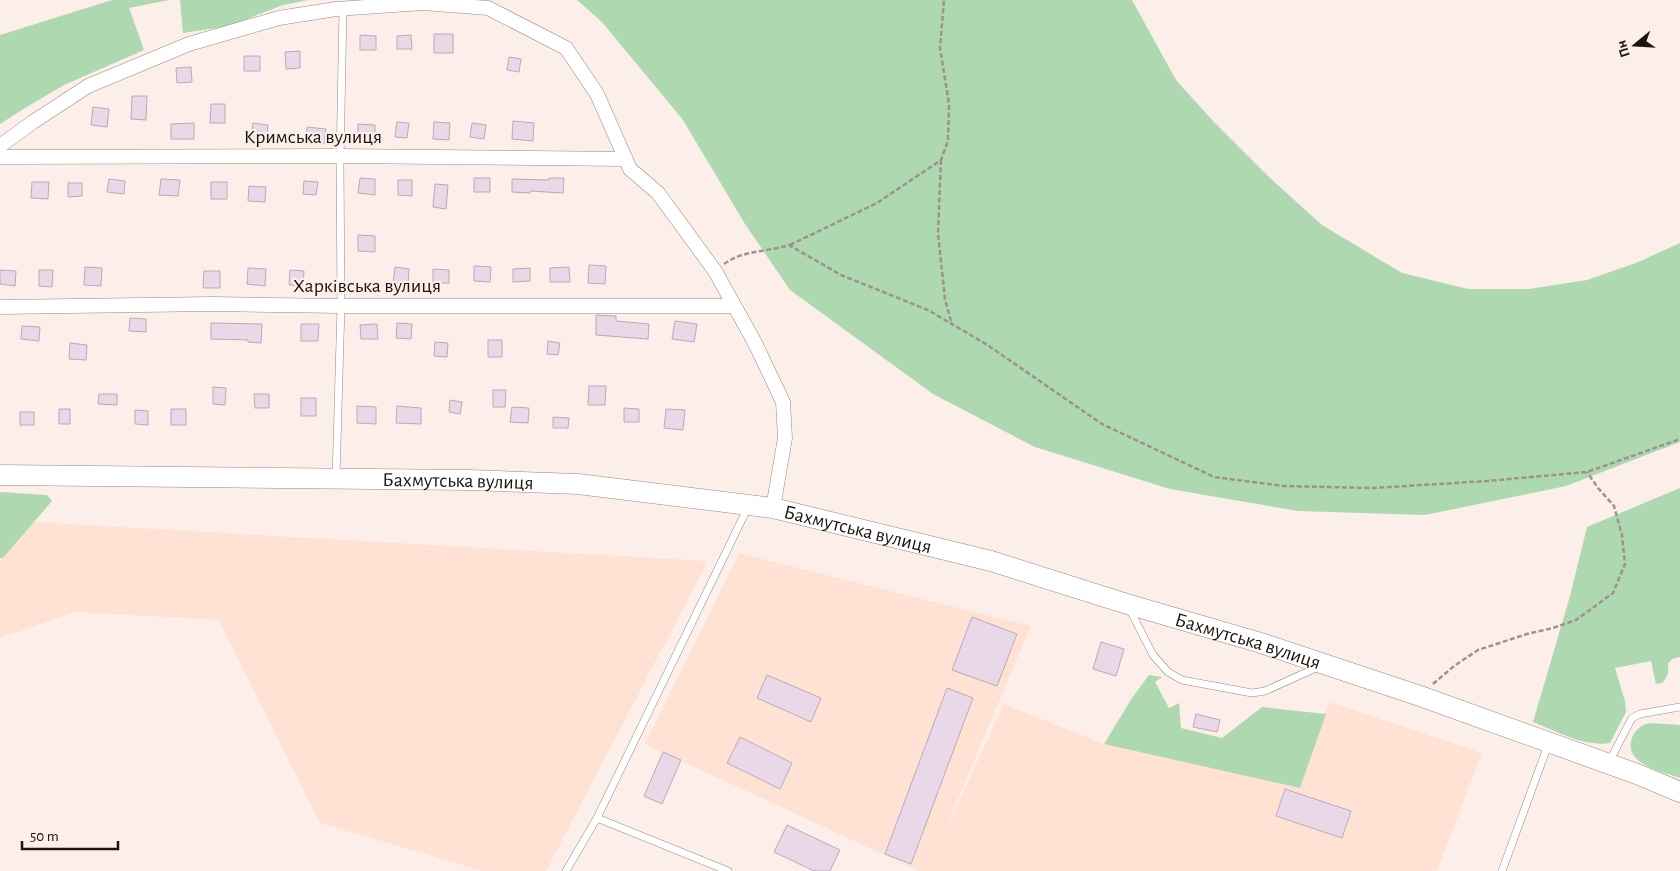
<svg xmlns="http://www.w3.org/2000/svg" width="1680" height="871" font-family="'Alegreya Sans',sans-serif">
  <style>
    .built { fill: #ffe2d4 }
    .green { fill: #aed8af }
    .building { fill: #e9d9e8; stroke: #baaab8 }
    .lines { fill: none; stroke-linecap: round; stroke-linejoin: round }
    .lane-casing { stroke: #9a877e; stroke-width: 8 }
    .street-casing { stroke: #9a877e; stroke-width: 15 }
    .secondary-casing { stroke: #9a877e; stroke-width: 21 }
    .path { stroke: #9d928d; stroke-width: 2.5; stroke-dasharray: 5 2.5; stroke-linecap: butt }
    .lane { stroke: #fff; stroke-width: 7 }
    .street { stroke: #fff; stroke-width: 14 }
    .secondary { stroke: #fff; stroke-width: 20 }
    .labels { text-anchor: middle; stroke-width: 4.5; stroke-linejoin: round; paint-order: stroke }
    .street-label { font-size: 20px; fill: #1b1410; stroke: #fcefe9 }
  </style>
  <rect width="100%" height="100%" fill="#fcefe9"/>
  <path class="built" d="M34 522 708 561 546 871H483L320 823 219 620 76 612 0 638V558H3Z
    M739 553 1031 626 936 851 1004 704 1104 744 1300 788 1329 702 1482 753 1437 871H919L645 744Z"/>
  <path class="green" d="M112 0H169L129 8 144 50 64 85 25 108 0 124V35Z
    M180 0H308L283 5 229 26 183 33Z
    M577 0H1132L1176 80 1213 121 1269 177 1322 225 1402 273 1468 289H1529L1587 280 1636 263 1680 243V442L1566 486 1425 515 1298 511 1170 489 1035 447 933 394 790 290 745 224 683 120 602 22Z
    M1680 488V657L1672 659 1668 664C1669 672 1668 677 1662 683L1656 684 1651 661 1615 668 1625 701 1626 712 1610 743C1584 747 1556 731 1533 722L1570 596 1587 527Z
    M0 492 47 495 52 501 3 558H0Z
    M1149 675 1162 677 1155 682 1169 708 1179 703 1181 728 1222 738 1262 707 1326 714 1300 788 1104 744 1132 698Z
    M1649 723 1680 725V778C1661 771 1623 764 1632 738 1635 730 1641 725 1649 723Z"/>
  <path class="building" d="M434 34H453V53H434Z
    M360 35 376 36V50H360Z
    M411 35 412 49H397V36Z
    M300 51V68L286 69 285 52Z
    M244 56H260V71H244Z
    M509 57 521 59 519 72 507 70Z
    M191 67 192 82 177 83 176 68Z
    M132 96H147L146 120 131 119Z
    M211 104H225V123H210Z
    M93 107 109 109 107 127 91 125Z
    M513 121 534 123 533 141 512 139Z
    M397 122 409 123 407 138 395 137Z
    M434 122 450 123 449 140 433 139Z
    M194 123V139H171V124Z
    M253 123 268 125 267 142 251 140Z
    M472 123 486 125 484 139 470 137Z
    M358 124 375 125V140L358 139Z
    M307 127 326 129 324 144 306 143Z
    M360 178 375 179V195L358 193Z
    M474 178H490V192H474Z
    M549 178H564L563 193 530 191V193L512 192V179L549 180Z
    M109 179 125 181 124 194 107 192Z
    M161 179 180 180 178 196 159 195Z
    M398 180H412V196L398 195Z
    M304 181 318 182 316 195 303 194Z
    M32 182H49L48 199 31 198Z
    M211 182H227V199H211Z
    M68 183H82V196L68 197Z
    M435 184 448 185 446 209 433 207Z
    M249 186 266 187 265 202 248 201Z
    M358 235 375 236V252L358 251Z
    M589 265 606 266 605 284 588 283Z
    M474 266 491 267 490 282 474 281Z
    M85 267 102 268 101 286 84 285Z
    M395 267 409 269 408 284 393 283Z
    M569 267 570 282H550V268Z
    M248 268 266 269 265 286 247 284Z
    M530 268V281L513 282V269Z
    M433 269 449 270V283H433Z
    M0 270 16 271 15 286 0 284Z
    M39 270H53L52 287 39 286Z
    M290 270 304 271 303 286 289 285Z
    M204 271H220V288H203Z
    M596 315 616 316V321L649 324 648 339 596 335Z
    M130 318 146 319V332L129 331Z
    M675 321 697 324 694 342 672 339Z
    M211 323 262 324 261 343 248 342V340L211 339Z
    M397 323 412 324 411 339 396 338Z
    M301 324H319L318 341H301Z
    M377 324 378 339H361L360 325Z
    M22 326 40 327 39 341 21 339Z
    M488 340H502V357H488Z
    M548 341 560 343 558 355 547 354Z
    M435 342 448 343 447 357 434 356Z
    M70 343 87 345 86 360 69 359Z
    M589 386H606L605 405H588Z
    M213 387 226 388 225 405 213 404Z
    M493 390H506L505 407H493Z
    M99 394H117V405L98 404Z
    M254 394H269V408H255Z
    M301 398H316V416H301Z
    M450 400 462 402 460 414 449 412Z
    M357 406 376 407V424L357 423Z
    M397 406 421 408V424L396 423Z
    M512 407 529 408 528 423 510 422Z
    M624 408 639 409V422H624Z
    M59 409H70V424H59Z
    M171 409H186V425H171Z
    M666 409 685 410 683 430 664 428Z
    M135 410 148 411V425L135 424Z
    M20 412H34V425H20Z
    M553 417 569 418 568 428H553Z
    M972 617 1017 634 997 686 952 670Z
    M1101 642 1124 649 1116 676 1093 669Z
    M767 675 821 698 811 722 757 698Z
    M947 688 973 698 911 864 885 854Z
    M1196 714 1220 720 1217 732 1193 727Z
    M740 737 792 763 780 789 727 763Z
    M663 752 681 760 662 804 644 796Z
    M1285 789 1351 811 1342 838 1276 816Z
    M787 825 840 850 830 871H814L774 852Z"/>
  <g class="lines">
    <defs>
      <path id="lane" d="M336 478 341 306 340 163 343 9
        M1129 608 1153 655 1168 672 1182 680 1252 693 1265 691 1318 667
        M1609 762 1632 718 1640 714 1680 707
        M597 818 728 871
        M566 871 597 818 748 507
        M1502 871 1548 745"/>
      <path id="street" d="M0 146 33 122 88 86 189 44 279 18 336 9 423 3 488 8 566 48 597 94 630 169 658 193 715 271 755 343 783 402 785 438 773 508
        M0 157 340 156 626 159
        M0 307 213 304 341 306H734"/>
      <g id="secondary">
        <path id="s1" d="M0 475 470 480 578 484 773 508 991 561 1127 604 1261 643 1420 696 1637 774 1680 792"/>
      </g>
    </defs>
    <use href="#lane" class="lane-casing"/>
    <use href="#street" class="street-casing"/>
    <use href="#secondary" class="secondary-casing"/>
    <path class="path" d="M941 160 938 234 945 299 952 325
      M790 245 877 203 941 160 948 141 949 104 940 48 944 0
      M724 264C743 250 767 252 789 245L841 275 928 310 986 344 1102 424 1214 477 1284 486 1373 488 1487 481 1587 472 1680 439
      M1433 684 1454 666 1478 650 1527 634 1553 628 1576 620 1613 593 1625 564 1622 535 1614 506 1598 488 1587 472"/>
    <use href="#lane" class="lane"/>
    <use href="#street" class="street"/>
    <use href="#secondary" class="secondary"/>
  </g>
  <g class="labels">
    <g class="street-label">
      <text x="313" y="143">Кримська вулиця</text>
      <text x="367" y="292">Харківська вулиця</text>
      <text dy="7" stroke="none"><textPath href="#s1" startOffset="458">Бахмутська вулиця</textPath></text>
      <text dy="7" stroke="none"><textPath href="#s1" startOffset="862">Бахмутська вулиця</textPath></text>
      <text dy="7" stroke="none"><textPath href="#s1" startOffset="1268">Бахмутська вулиця</textPath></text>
    </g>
  </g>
  <g transform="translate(1635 45) rotate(252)" stroke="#fcefe9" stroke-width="4" paint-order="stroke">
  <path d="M0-4L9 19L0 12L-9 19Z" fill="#1b1410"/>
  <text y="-8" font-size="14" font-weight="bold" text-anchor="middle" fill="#1b1410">Пн</text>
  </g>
  <path d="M22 841v8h96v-8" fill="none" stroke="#1b1410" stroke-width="2.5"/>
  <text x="30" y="841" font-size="15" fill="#1b1410" stroke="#fcefe9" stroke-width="4" paint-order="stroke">50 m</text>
</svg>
